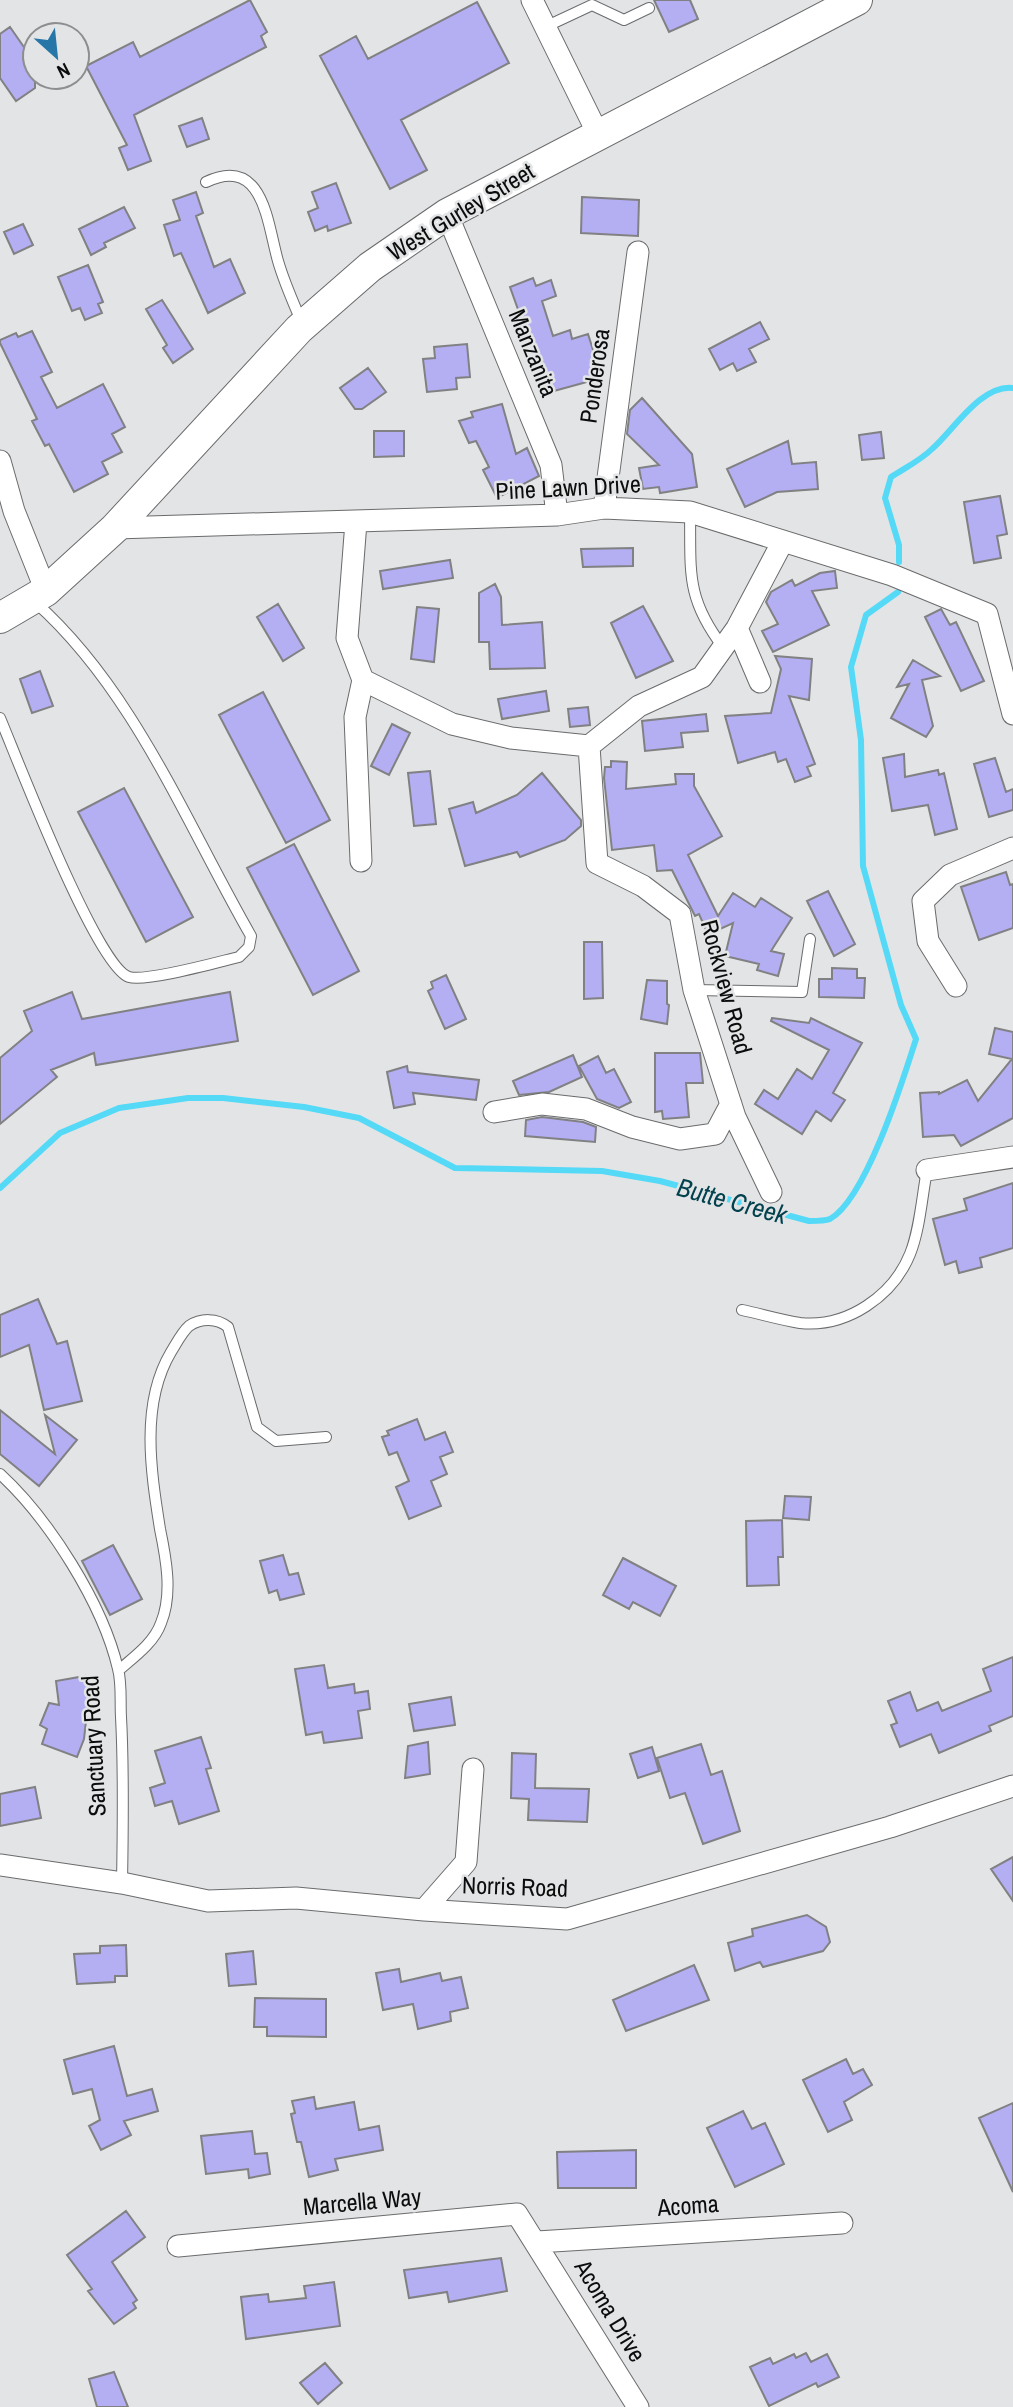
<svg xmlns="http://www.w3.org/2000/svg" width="1013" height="2407" font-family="'Archivo Narrow',sans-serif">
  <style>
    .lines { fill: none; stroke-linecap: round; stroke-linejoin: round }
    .stream { stroke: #54d9f7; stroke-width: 6 }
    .building { fill: #b4aef3; stroke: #818183; stroke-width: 2 }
    .service-casing { stroke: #6a6b6c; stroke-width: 12 }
    .minor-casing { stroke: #6a6b6c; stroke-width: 23 }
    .secondary-casing { stroke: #6a6b6c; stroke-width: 32 }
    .service { stroke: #fff; stroke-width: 10 }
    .minor { stroke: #fff; stroke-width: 21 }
    .secondary { stroke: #fff; stroke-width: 30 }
    .labels { text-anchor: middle; stroke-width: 5; stroke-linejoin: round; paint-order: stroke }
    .street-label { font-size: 24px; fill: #0b0c0c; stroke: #e3e4e6 }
    .water-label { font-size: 26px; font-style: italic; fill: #02414e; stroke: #e3e4e6 }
  </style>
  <rect width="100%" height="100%" fill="#e3e4e6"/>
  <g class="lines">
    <path class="stream" d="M899 562V545L885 498 891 477C905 468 921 460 932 449 953 431 981 384 1013 388
      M0 1188 60 1133 119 1108 188 1098H223L304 1107 359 1118 455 1168 602 1171 660 1181 809 1221C815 1221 825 1221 830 1219 866 1199 903 1080 916 1039L901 1005 863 866 861 740 851 667 866 615 898 592"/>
  </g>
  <path class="building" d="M250 0 267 32 261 36 266 47 134 115 151 161 128 170 119 148 127 145 86 66 133 42 140 57Z
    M654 0H690L698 19 669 32Z
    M477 2 509 63 401 120 427 170 390 189 320 56 356 36 368 59Z
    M10 27 35 63V88L16 101 0 78V34Z
    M202 118 209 139 187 147 179 126Z
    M336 183 351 223 328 231 327 226 315 231 308 212 318 208 312 192Z
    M196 192 203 213 196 216 214 267 230 259 245 293 208 313 181 253 174 256 164 225 180 220 173 200Z
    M582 197 639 200 638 236 581 233Z
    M124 207 135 228 104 243 106 247 91 255 79 229Z
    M23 224 33 245 14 254 4 232Z
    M88 265 103 302 98 304 102 313 85 320 80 308 72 311 58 277Z
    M533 278 536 286 551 280 556 296 542 301 553 336 570 330 572 339 588 334 600 372 593 374 594 380 543 394 536 371 540 370 523 314 520 315 510 287Z
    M162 300 193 349 173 363 163 348 167 345 146 309Z
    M760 322 769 339 749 349 756 362 737 371 733 363 720 370 709 349Z
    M32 331 52 372 41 377 57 408 103 384 125 427 112 434 122 452 102 462 108 474 74 492 49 444 45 446 32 421 37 419 0 343V340L16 333 18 337Z
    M467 344 470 377 456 378 457 389 427 392 423 359 435 358 434 347Z
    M368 368 386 392 362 409H355L340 388Z
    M642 398 692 454 697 487 660 493 659 487 643 489 639 468 659 465 627 434 630 410Z
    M502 404 516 454 527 448 539 476 497 498 483 470 489 467 476 441 469 443 459 421 473 417 471 412Z
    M374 431H404V456L374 457Z
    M881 432 884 458 862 460 859 435Z
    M788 441 792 464 816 462 818 489 777 492 745 507 727 469Z
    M1000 496 1007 534 997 536 1001 558 974 563 964 502Z
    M633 548V566L583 567 581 549Z
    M450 560 453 578 383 589 380 571Z
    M835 571 837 588 812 591 829 625 773 652 762 631 778 624 766 602 771 592 792 580 795 586 820 573Z
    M495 584 501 597 502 625 542 622 545 668 490 669 489 642H479V593Z
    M278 604 304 648 283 661 257 617Z
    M643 606 673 661 636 678 611 623Z
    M417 607 439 609 434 662 411 659Z
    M941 609 950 625 956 622 984 681 961 691 925 617Z
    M775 656 812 659 809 700 789 696 815 764 807 767 811 776 795 782 786 759 778 762 775 752 738 763 725 716 771 713 781 669Z
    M913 660 940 676 922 680 933 726 926 737 891 718 909 684 897 687Z
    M40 671 53 706 32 713 20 679Z
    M546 691 549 711 502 719 498 699Z
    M263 692 330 820 286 843 219 715Z
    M588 707 590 725 570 727 568 709Z
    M706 714 708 731 681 733 683 747 645 751 642 721Z
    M392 724 410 733 389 775 371 766Z
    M904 754 905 777 938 770 939 775 944 773 957 829 935 835 928 805 892 811 883 758Z
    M995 758 1006 792 1013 789V810L989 817 974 764Z
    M611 761 627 762 626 789 676 784 675 774H694V786L722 836 688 855 718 916 733 893 755 907 761 898 792 918 771 951 784 954 778 976 757 970 759 964 725 956 733 923 705 936 707 932 699 914 695 916 672 870 657 871 654 845 612 850 604 778 605 767H611Z
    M430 771 436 824 414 826 408 773Z
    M542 773 581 820V826L565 840 520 857 517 852 465 866 449 809 473 802 476 813 517 795Z
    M124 788 193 917 146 942 78 812Z
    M294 844 359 971 313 995 247 868Z
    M1006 872 1010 885 1013 884V928L979 940 961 887Z
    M828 891 855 944 834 956 807 901Z
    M584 942H602L603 998 584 999Z
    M832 968 857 969V978H865L864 998 819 997V979H832Z
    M446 975 466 1019 445 1029 428 991 433 988 431 982Z
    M647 980 667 981V1004L669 1005 667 1024 641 1019Z
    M72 992 82 1019 230 992 238 1041 96 1065 94 1053 51 1070 57 1077 0 1124V1058L32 1031 24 1011Z
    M772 1018 809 1023 811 1018 862 1043 833 1093 845 1100 831 1121 816 1111 802 1134 755 1104 764 1090 778 1099 797 1069 812 1079 829 1050 771 1021Z
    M995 1028 1013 1032V1118L961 1146 954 1135 923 1137 920 1093 939 1092V1094L967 1080 978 1101 1012 1059 989 1054Z
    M655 1053H700L703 1083H686L689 1117 663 1119 662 1111 655 1112Z
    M573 1055 582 1077 549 1092 519 1095 513 1081Z
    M598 1056 606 1073 614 1069 631 1102 619 1108 597 1099 579 1066Z
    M407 1066 408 1072 479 1080 476 1100 413 1093 415 1104 394 1108 387 1072Z
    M542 1117 583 1122 596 1127 595 1142 525 1136 526 1120Z
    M1013 1183V1248L980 1258 982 1267 959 1273 956 1261 945 1265 933 1219 967 1210 964 1199Z
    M38 1299 57 1344 67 1341 82 1401 44 1410 29 1345 0 1357V1315Z
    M0 1410 55 1454 45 1415 77 1440 39 1486 0 1454Z
    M417 1419 425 1440 445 1432 453 1452 440 1457 447 1474 431 1481 441 1506 409 1519 396 1487 409 1481 397 1452 389 1455 382 1437 389 1435 387 1431Z
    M785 1496 811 1497 809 1520 783 1518Z
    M782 1520 783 1557H778L779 1585 747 1586 746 1521Z
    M113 1545 142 1599 110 1615 82 1561Z
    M283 1555 289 1575 298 1573 304 1594 280 1600 277 1590 269 1593 260 1561Z
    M623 1558 676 1586 660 1616 633 1602 629 1609 603 1595Z
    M1013 1657V1716L989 1726 991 1731 939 1753 931 1734 900 1747 891 1725 897 1723 888 1701 910 1692 917 1711 938 1702 942 1711 991 1691 983 1669Z
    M324 1665 328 1688 354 1684 355 1693 368 1691 370 1709 358 1711 362 1738 324 1743 322 1732 306 1735 295 1669Z
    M85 1676 89 1694 84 1739 77 1757 42 1744 47 1729 40 1725 49 1703 59 1705 56 1681Z
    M451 1697 455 1725 414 1731 409 1704Z
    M201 1737 211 1768 206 1769 219 1811 179 1824 172 1801 155 1806 150 1788 165 1783 155 1751Z
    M428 1742 430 1774 405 1778 408 1746Z
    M701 1744 711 1775 722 1771 740 1831 703 1844 685 1793 670 1798 657 1758Z
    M652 1747 659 1771 638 1778 630 1754Z
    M512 1753 536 1754 535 1788 589 1789 587 1822 528 1820 529 1799 511 1798Z
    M35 1787 41 1818 0 1826V1794Z
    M1013 1857V1901L991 1869Z
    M807 1915 826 1927 830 1942 823 1951 763 1967 760 1962 735 1971 728 1943 753 1936 752 1929Z
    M126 1945 127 1976H115V1982L77 1984 74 1954 100 1953V1946Z
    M253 1951 256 1984 229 1986 226 1954Z
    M694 1965 709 2000 626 2031 613 2000Z
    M399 1969 401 1982 440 1973 442 1981 461 1977 468 2008 450 2012 451 2021 418 2029 413 2004 383 2010 376 1973Z
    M255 1998 326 1999V2037L267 2036V2027H254Z
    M114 2046 127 2096 152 2089 158 2111 124 2121 131 2135 101 2150 89 2126 100 2120 92 2089 73 2094 64 2060Z
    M846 2059 853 2074 863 2069 872 2085 844 2102 852 2120 828 2132 803 2080Z
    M314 2097 316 2109 354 2102 359 2130 379 2126 383 2150 335 2159 338 2170 309 2177 301 2142H297L291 2114 295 2113 292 2101Z
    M1013 2103V2192L979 2118Z
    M743 2111 752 2129 765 2123 784 2164 735 2187 707 2128Z
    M252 2131 255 2154 267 2153 270 2174 249 2178 248 2169 206 2174 201 2136Z
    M636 2150V2188H558L557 2152Z
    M126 2211 145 2237 112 2262 137 2300 133 2303 136 2308 114 2324 88 2291 92 2289 67 2255Z
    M501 2258 507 2291 449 2302 447 2292 409 2298 404 2270Z
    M334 2282 340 2326 246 2339 241 2297 268 2294 269 2302 306 2298 304 2286Z
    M806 2353 811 2362 827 2354 839 2377 818 2387 816 2383 769 2406 750 2367 770 2358 773 2364 794 2354 796 2358Z
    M325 2363 342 2383 318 2404 300 2383Z
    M114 2372 128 2407H97L89 2379Z"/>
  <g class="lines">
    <defs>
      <path id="service" d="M545 27 592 5 624 20 649 8
        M206 182C264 155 267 223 278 261 284 282 293 302 302 323
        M690 512C691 571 685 597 723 647
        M0 718C17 758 97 968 129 977 147 982 218 962 239 957L249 947 251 936C186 823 134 690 35 602
        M694 990 802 992 810 939
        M742 1310C761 1314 781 1320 800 1323 847 1328 893 1296 910 1254 920 1229 922 1196 927 1170
        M0 1474C49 1519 103 1604 118 1669 122 1684 120 1702 121 1717 124 1772 123 1827 122 1883
        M119 1670C134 1657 154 1643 161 1623 173 1594 166 1558 160 1529 151 1472 140 1404 171 1352 176 1344 182 1332 189 1326 201 1318 217 1318 228 1327L257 1427 276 1441 326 1437"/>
      <path id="minor" d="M532 0 598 134
        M447 214 551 465 557 515
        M0 461 14 511 46 591
        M604 508 638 252
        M356 522 347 638 363 680 452 724 511 738 589 746 639 706 702 677 737 628 783 541
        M115 528 557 515 604 508 690 512 892 575 987 614 1013 714
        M737 628 760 682
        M589 746 597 863 643 886 680 914 694 990 735 1117 771 1192
        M361 861 355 717 363 680
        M956 986 928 941 923 901 950 875 1013 848
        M494 1112 542 1104 586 1109 632 1127 680 1139 715 1134 731 1104
        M927 1170 1013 1157
        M0 1865 122 1883 208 1901 296 1898 424 1910 567 1919 890 1827 1013 1786
        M424 1910 466 1862 473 1769
        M537 2242 842 2223
        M178 2246 517 2214 638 2407"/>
      <path id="secondary" d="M0 618 46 591 115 528 299 329 370 267 447 214 857 0"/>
    </defs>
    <use href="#service" class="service-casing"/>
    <use href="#minor" class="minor-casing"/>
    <use href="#secondary" class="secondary-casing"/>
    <use href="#service" class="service"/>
    <use href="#minor" class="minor"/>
    <use href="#secondary" class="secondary"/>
  </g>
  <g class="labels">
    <g class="street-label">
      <text transform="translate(461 212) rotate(-31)" y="8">West Gurley Street</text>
      <text transform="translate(533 353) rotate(68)" y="8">Manzanita</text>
      <text transform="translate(595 376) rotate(-82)" y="8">Ponderosa</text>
      <text transform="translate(568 488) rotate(-3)" y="8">Pine Lawn Drive</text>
      <text transform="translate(726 987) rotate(75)" y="8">Rockview Road</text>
      <text transform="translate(94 1746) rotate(-93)" y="8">Sanctuary Road</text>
      <text transform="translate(515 1887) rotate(2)" y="8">Norris Road</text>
      <text transform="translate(362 2202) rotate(-5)" y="8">Marcella Way</text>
      <text transform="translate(688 2206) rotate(-4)" y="8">Acoma</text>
      <text transform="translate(610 2311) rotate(59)" y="8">Acoma Drive</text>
    </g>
    <g class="water-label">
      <text transform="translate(732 1201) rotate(15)" y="9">Butte Creek</text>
    </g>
  </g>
  <g transform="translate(56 56) rotate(153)"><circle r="33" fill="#e3e4e6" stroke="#8d8e8f" stroke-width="2"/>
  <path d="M0-5L12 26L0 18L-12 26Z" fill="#2677a8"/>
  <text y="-10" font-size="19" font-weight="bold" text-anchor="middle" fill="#0b0c0c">N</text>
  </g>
</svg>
